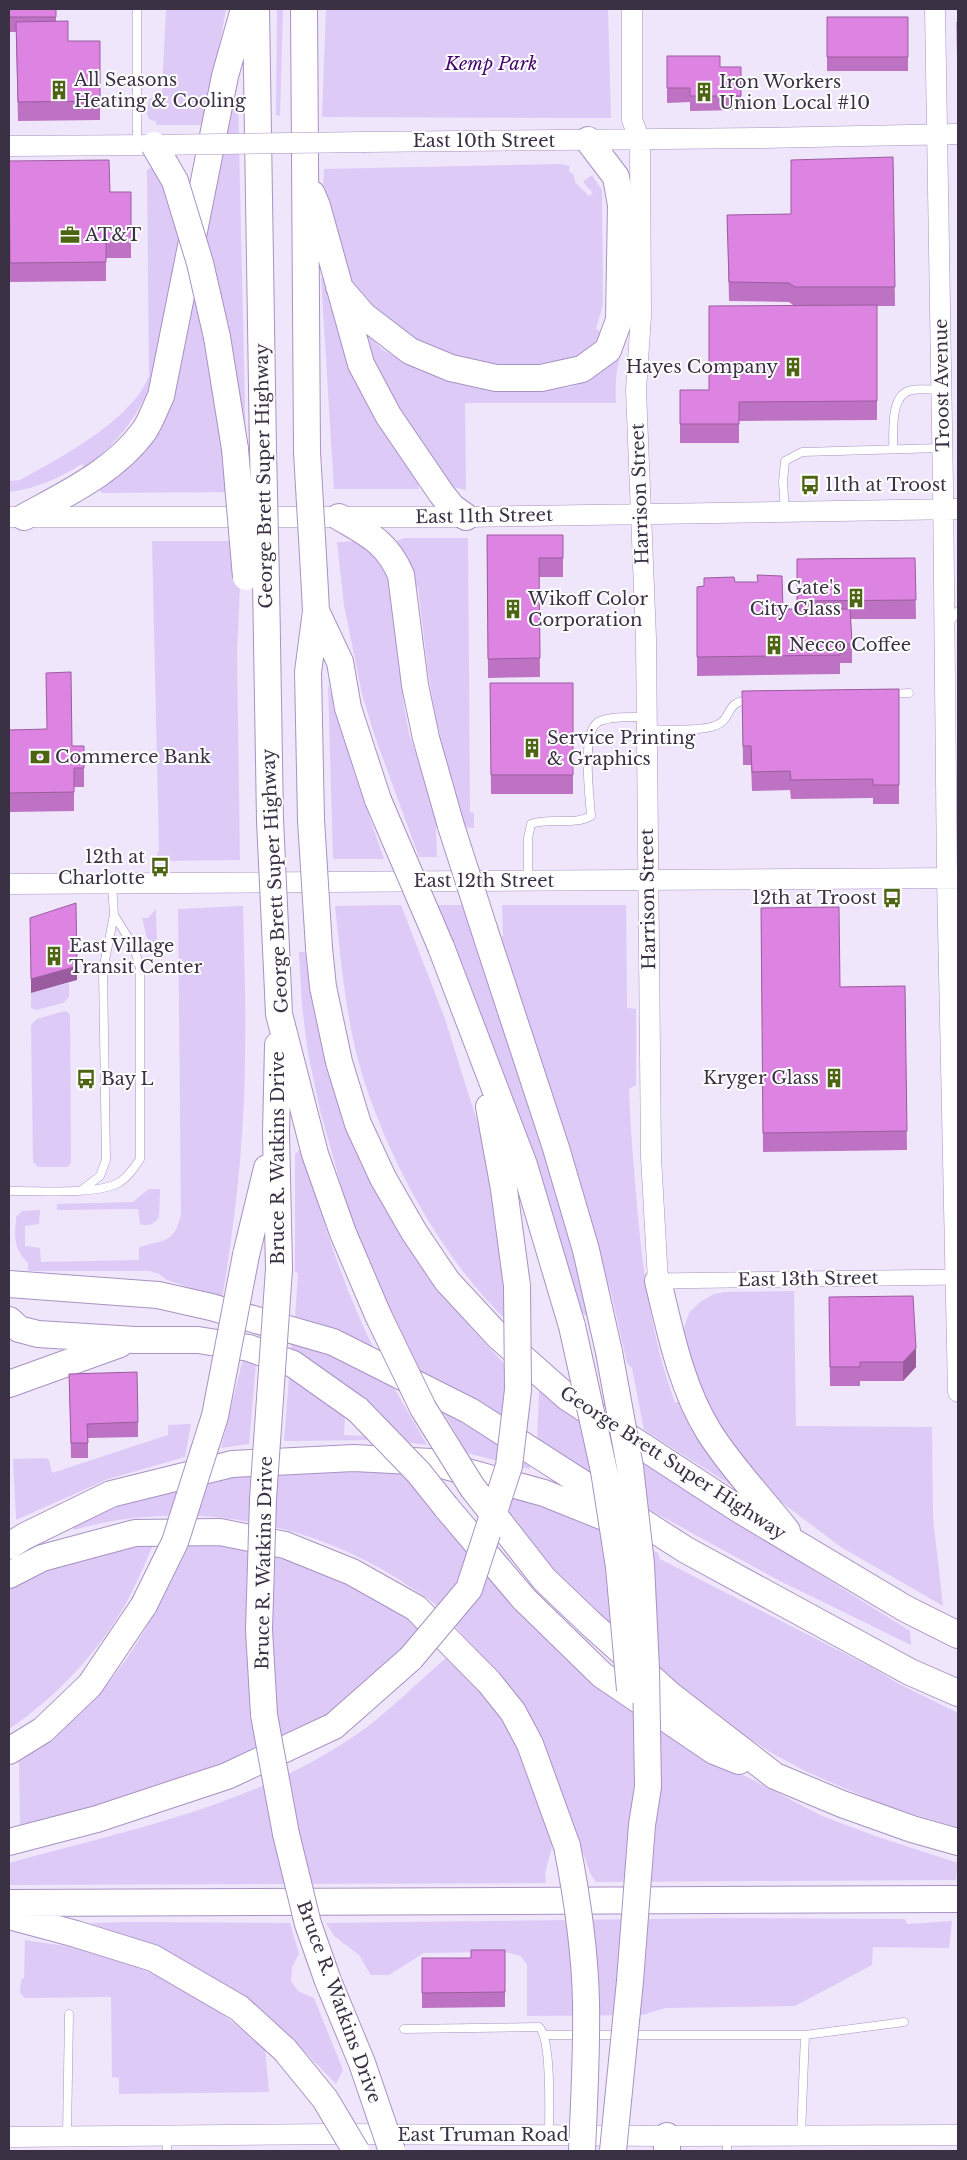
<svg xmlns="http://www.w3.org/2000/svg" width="967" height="2160" font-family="'Libre Baskerville',serif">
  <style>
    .green { fill: #ddcaf6 }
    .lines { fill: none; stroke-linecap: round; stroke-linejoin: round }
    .lane-casing { stroke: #a892c3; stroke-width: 9 }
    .street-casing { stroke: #a892c3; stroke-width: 16 }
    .secondary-casing { stroke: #a892c3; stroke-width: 21 }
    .highway-casing { stroke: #a892c3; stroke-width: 28 }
    .lane { stroke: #fff; stroke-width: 8 }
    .street { stroke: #fff; stroke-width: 15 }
    .secondary { stroke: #fff; stroke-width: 20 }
    .highway { stroke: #fff; stroke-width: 26 }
    .secondary-bridge-casing { stroke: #a892c3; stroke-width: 21; stroke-linecap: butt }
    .highway-bridge-casing { stroke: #a892c3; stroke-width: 28; stroke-linecap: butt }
    .secondary-bridge { stroke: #fff; stroke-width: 20 }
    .highway-bridge { stroke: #fff; stroke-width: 26 }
    .wall { fill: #be72c3 }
    .shaded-wall { fill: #9b5c9f }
    .building { fill: #dd84e3; stroke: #9b5c9f }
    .labels { text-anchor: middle; stroke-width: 4; stroke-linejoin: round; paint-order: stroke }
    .park-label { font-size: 18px; font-style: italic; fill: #43046c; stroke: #fff }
    .poi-label { font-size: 18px; fill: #3a3145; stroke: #fff; text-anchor: start }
    .street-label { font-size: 18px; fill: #3a3145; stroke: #fff }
  </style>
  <rect width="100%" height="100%" fill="#efe6fc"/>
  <path class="green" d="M166 9H226L205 125H156V121L150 120 147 115 149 99 162 94Z
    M277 9H283L280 116 276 115Z
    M326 9H608L611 118 322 117Z
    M238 98 246 452 225 326 231 324 226 322 203 325 202 332 206 331 231 492 102 493 98 488 142 447 229 99Z
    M560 164 570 166 569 171 574 175 575 182 589 196 593 193 583 182 592 175 602 190 603 304 596 329 604 334 576 361 515 369 433 352 383 318 356 287 345 269 323 190 324 169Z
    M152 167 160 172 182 239 154 377C139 415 118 443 85 468L82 464C60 478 35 489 9 492V481L20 480C60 458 132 420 149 376L147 170Z
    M321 278H327L417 477 419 489H334Z
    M364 332 383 350 416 368 433 375 535 390 571 387 584 382 623 342 626 343C616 361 615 382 616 403H465L466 490 449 486 379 382Z
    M404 538H468L470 812 474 813V828L462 827 435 714 428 672 418 587H415L411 567 397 541Z
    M152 541H235L240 588 237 651 240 860 156 861 157 854 159 850Z
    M337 542C343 542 351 541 357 542 378 548 386 571 391 590L404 706 409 733 439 826 436 827 437 857H419L374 734 362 694 344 605Z
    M328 683 355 775 384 859H333Z
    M401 905 445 1019 485 1147 495 1187 509 1323C443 1260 389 1162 362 1074 346 1020 341 962 335 906Z
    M437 905H465L535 1114 593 1321 580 1311Z
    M502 905H626L627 1008 636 1009V1085L629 1089C630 1128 634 1167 637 1206 643 1274 652 1339 675 1403L685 1399 737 1489 644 1430 632 1368 627 1363 611 1293 498 938 503 936Z
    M243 906C244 954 246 1002 245 1050 245 1133 236 1217 222 1299L167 1280 159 1274 150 1271H28V1263C12 1247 15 1237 16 1217L22 1211 40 1210 39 1224 25 1226V1246L40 1248 41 1262 139 1260V1248L140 1247C165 1239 174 1244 181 1214L178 909Z
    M156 909 157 947H152V943L147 938 142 918H148Z
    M299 952H305C311 991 320 1028 329 1066 333 1082 336 1099 342 1114 376 1211 436 1296 509 1368L506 1426 425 1380 399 1328 369 1262 346 1203 320 1110 308 1053 302 1006Z
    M69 983V997L63 1003 36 1010 31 1008V993Z
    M65 1011 70 1014 71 1163 67 1167H38L33 1162 31 1025 37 1019Z
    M302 1148C322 1218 343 1288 376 1353L295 1318 298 1273 295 1272V1154Z
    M149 1189H160L159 1217C155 1224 147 1227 140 1224L138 1209 57 1210V1204L133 1202Z
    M794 1291 796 1426 932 1427 933 1518 943 1606 841 1547 773 1496 754 1477 708 1409 683 1341 684 1328 689 1313 700 1302 714 1294 725 1292Z
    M292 1337 389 1379 427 1445 405 1442 291 1356Z
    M243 1359 256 1364 249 1444 221 1448Z
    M289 1377 345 1415 344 1435 367 1436 372 1440 284 1441Z
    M539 1391 581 1423 592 1477 537 1443Z
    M440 1406 532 1463 529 1469 467 1453Z
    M191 1424 185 1457 108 1479 16 1520 13 1459 46 1458 49 1460 52 1473 168 1435V1425Z
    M641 1462 910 1631 911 1645 778 1580 648 1509Z
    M289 1469 403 1472 699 1752 822 1816 875 1836 958 1863 956 1880 596 1882 591 1875 580 1845H576C567 1807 556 1769 538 1735 519 1698 492 1665 463 1635 455 1626 447 1615 438 1607 426 1596 411 1588 398 1579 304 1519 182 1499 74 1530L72 1524 117 1505 217 1479Z
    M492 1488 563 1511 658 1553 660 1559 871 1667 901 1685 958 1713V1827L888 1807 807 1772 770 1752 701 1707 569 1589 546 1561Z
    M155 1540C146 1561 137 1583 126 1603 99 1652 55 1698 9 1729V1583L25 1574Z
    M191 1541 276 1552 366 1589 425 1629 338 1712 225 1768 20 1828 19 1762C46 1742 74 1722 97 1696 138 1651 165 1595 191 1541Z
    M452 1653 496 1707 516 1740 553 1843 545 1873 546 1883 9 1885V1863C125 1831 244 1808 347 1741 386 1716 417 1682 452 1653Z
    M736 1918 905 1919 907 1924 952 1921 949 1948 873 1947 872 1965 795 2006 665 2008 643 2015 527 2016V1965L521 1956 505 1952 424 1953 389 1975H371L359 1955 334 1936 326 1923Z
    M132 1922 290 1923 299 1954 292 1967 291 1981 298 1991 314 1998 343 2070 336 2084 307 2054 225 1986 194 1967 159 1950 90 1923Z
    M25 1940C41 1943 58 1944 74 1948 139 1962 207 1995 255 2042L258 2040 265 2047 269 2092 119 2094V2078L112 2077 111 1997 25 1998 20 1993 21 1979 24 1978Z"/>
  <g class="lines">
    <defs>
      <path id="lane" d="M137 145V9
        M893 449C894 432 889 394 912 390 921 388 931 390 940 390
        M785 511 783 482 785 461 802 452 941 448
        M949 623 958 611
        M889 694 909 693
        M646 729C661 730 702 731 714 726 734 720 723 701 750 700
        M528 880V838L531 824C550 817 573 826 591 816 590 798 580 728 600 721 613 716 632 717 646 717
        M83 1189 100 1176 106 1160 103 970 114 915 112 884
        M9 1191C36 1190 97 1196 120 1182 129 1176 134 1168 140 1159V968L134 947 114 915
        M404 2029 539 2027C552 2038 549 2115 549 2135
        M545 2035H805L801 2135
        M805 2035 904 2022
        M67 2135 69 2014
        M167 2136V2151
        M727 2151V2138"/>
      <path id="street" d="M658 1281 958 1277"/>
      <path id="secondary" d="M632 9V120L640 140 641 316 636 390 646 638 651 1157 658 1281
        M935 9 943 487 947 878 958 1392
        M365 142 760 138 958 134
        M9 146 154 145
        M9 517H466L958 509
        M9 884 958 878
        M9 2137 334 2134 667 2136 958 2135"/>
      <path id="highway" d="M256 9 263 450
        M304 9 307 452
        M312 194 317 206 361 364 388 415 441 493 452 507 466 517
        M339 287 363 315 410 351 451 368 496 378H541L582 369 608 350 619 320 621 205 616 177 588 140
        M217 337 235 449
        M24 517C66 494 115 471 144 431 151 421 155 408 161 396L225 76 244 9
        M339 517C368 534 387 542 401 575L415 685 426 738 451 826
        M266 582 270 820
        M316 611 340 662 348 708 378 800
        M311 820 308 672 316 611 314 573
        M488 941 556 1148 586 1250 609 1352
        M441 947 524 1165 572 1326
        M276 948 279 1014 315 1154 343 1233 378 1315
        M319 948 323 987 339 1062 358 1124 383 1178 414 1232 447 1281 498 1336 567 1397 740 1510 906 1609 958 1635
        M278 1045 276 1133 279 1269
        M489 1107 504 1189 517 1286
        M246 1255 267 1168
        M658 1281C670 1331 681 1387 709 1432 731 1467 761 1498 787 1531
        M9 1284 158 1295 211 1307 333 1342 470 1411 686 1550 910 1672 958 1693
        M9 1320 19 1329 38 1334 135 1340H198L249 1348 293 1364 358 1410
        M9 1384 120 1344
        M446 1507 524 1599 602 1675 714 1751 739 1761
        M501 1524 544 1579 590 1623 669 1694 775 1776 842 1804 912 1829 958 1842
        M9 1546 25 1536 111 1494 232 1464 354 1458 431 1462 544 1493 629 1527
        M9 1575 42 1558 135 1533 220 1532 285 1545 352 1572 416 1608 489 1682 513 1712 530 1744 567 1846
        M9 1751 43 1730 90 1685 144 1605
        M9 1842 97 1819 227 1776 334 1726 411 1658
        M9 1903 958 1899
        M9 1916 76 1934 153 1958 239 2008 285 2050
        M667 2151V2136"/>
    </defs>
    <use href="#lane" class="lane-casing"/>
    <use href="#street" class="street-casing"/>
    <use href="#secondary" class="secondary-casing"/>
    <use href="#highway" class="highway-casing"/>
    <use href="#lane" class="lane"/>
    <use href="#street" class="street"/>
    <use href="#secondary" class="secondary"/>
    <use href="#highway" class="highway"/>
    <defs>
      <path id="secondary-bridge" d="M154 145 365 142"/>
      <path id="highway-bridge" d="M154 145 175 181 200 263 217 337
        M235 449 246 577
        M263 450 266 582
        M307 452 314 573
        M378 800 441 947
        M270 820 276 948
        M311 820 319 948
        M451 826 488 941
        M279 1269 263 1499 259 1630 264 1715 286 1834 308 1924 328 1981 362 2063 392 2151
        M378 1315 423 1408 472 1487 501 1524
        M572 1326 604 1471 619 1567 630 1690
        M609 1352 630 1467 641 1564 646 1669 648 1787 642 1825 630 1981 613 2151
        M358 1410 419 1473 446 1507
        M144 1605 175 1542 215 1416 246 1255
        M411 1658 469 1589 509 1466 518 1390 517 1286
        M567 1846C577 1897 585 1949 586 2002 587 2052 584 2101 582 2151
        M285 2050 325 2099 356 2151"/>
    </defs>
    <use href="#secondary-bridge" class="secondary-bridge-casing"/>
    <use href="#highway-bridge" class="highway-bridge-casing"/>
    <use href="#secondary-bridge" class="secondary-bridge"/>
    <use href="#highway-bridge" class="highway-bridge"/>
  </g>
  <path class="wall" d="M9 9H56V22L68 41H100V120L18 121 16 32H9Z
    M827 17H908V71H827Z
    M958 22V112L957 41Z
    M667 56 720 67H741V110L690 111V102L667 103Z
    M893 157 895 306H877V420L739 421V443H680V390H709L793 305 789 302 729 301 727 215 791 214Z
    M9 161 110 192H131V258H106V281L10 282Z
    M487 535H563V577H539L540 677 488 678Z
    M915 558 916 619H851L852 644V663H840V674L697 676V587L735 582 783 609H797V559Z
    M490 683H573V794H491Z
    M899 689V804H873V798L791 799 790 790 752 791 751 765H743L742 691Z
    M9 730 72 746H84V787H74V811L9 812Z
    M761 908 840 987 905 986 907 1150 763 1152Z
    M829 1297 916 1367 903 1381H860V1386H830Z
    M69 1374 138 1422V1437L88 1438V1458H71Z
    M505 1950V2007L422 2008V1958H471Z"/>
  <path class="shaded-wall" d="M77 966V980L31 993V979Z
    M916 1348V1367L903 1381V1362Z"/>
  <path class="building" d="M9 9H56V17H9Z
    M827 17H908V57H827Z
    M68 21V41H100V101L18 102 16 22Z
    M957 22H958V94Z
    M667 56H720V67H741V96H690V88H667Z
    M893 157 895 287H795L789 283 729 282 727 215 791 214V160Z
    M109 160 110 192H131V239H106V262L10 263 9 161Z
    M877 305V401L739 402V424H680V390H709V306Z
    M487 535H563V558H539L540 658 488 659Z
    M915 558 916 600 797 601V559Z
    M757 575 782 576 783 609H850L852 644H840V655L697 657V587L704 586V578L734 577 735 582H758Z
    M71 672 72 746H84V768H74V792L9 793V730L47 729 46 673Z
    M490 683H573V775H491Z
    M899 689V785H873V779L791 780 790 771 752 772 751 746H743L742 691Z
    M76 903 77 966 31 979 30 918Z
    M839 907 840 987 905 986 907 1131 763 1133 761 908Z
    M913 1296 916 1348 903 1362H860V1367H830L829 1297Z
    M137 1372 138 1422 87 1424 88 1443H71L69 1374Z
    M471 1950H505V1992L422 1993V1958H471Z"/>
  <defs>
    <symbol id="building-bare" viewBox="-9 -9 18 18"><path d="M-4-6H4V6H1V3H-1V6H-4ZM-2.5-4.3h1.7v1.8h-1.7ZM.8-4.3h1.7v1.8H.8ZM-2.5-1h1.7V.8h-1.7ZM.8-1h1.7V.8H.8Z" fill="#4d6412" stroke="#fff" stroke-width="2.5" paint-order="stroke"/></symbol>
    <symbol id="office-bare" viewBox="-9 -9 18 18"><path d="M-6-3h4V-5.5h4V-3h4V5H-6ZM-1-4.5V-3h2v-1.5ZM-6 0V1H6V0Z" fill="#4d6412" stroke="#fff" stroke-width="2.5" paint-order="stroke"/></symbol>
    <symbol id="bus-bare" viewBox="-9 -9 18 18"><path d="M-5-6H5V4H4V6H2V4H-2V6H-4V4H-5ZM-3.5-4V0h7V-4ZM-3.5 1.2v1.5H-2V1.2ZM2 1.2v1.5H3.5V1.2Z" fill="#4d6412" stroke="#fff" stroke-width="2.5" paint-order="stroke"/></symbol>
    <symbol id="bank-bare" viewBox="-9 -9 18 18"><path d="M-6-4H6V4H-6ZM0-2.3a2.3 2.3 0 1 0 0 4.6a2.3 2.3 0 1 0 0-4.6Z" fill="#4d6412" stroke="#fff" stroke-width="2.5" paint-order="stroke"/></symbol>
  </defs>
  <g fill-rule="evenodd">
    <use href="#building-bare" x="45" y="76" width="28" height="28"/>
    <use href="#building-bare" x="690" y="78" width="28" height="28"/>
    <use href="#office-bare" x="56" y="221" width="28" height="28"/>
    <use href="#building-bare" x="779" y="353" width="28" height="28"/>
    <use href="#bus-bare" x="796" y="471" width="28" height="28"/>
    <use href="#building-bare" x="842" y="584" width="28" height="28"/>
    <use href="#building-bare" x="499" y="595" width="28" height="28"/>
    <use href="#building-bare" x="760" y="631" width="28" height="28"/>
    <use href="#building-bare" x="518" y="734" width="28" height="28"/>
    <use href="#bank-bare" x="26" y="743" width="28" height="28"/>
    <use href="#bus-bare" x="146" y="853" width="28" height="28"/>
    <use href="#bus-bare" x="878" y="884" width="28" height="28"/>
    <use href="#building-bare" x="40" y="942" width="28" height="28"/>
    <use href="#building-bare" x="820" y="1064" width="28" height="28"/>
    <use href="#bus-bare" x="72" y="1065" width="28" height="28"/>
  </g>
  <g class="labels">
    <g class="park-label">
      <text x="491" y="70">Kemp Park</text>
    </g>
    <g class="poi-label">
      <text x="74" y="86">All Seasons<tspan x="74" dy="21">Heating &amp; Cooling</tspan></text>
      <text x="719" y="88">Iron Workers<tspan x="719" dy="21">Union Local #10</tspan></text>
      <text x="85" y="241">AT&amp;T</text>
      <text x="778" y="373" text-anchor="end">Hayes Company</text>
      <text x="825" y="491">11th at Troost</text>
      <text x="841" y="594" text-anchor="end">Gate's<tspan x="841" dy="21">City Glass</tspan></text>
      <text x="528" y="605">Wikoff Color<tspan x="528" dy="21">Corporation</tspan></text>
      <text x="789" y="651">Necco Coffee</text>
      <text x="547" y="744">Service Printing<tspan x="547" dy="21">&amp; Graphics</tspan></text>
      <text x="55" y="763">Commerce Bank</text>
      <text x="145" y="863" text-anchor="end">12th at<tspan x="145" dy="21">Charlotte</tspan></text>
      <text x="877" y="904" text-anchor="end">12th at Troost</text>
      <text x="69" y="952">East Village<tspan x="69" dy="21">Transit Center</tspan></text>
      <text x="819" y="1084" text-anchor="end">Kryger Glass</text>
      <text x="101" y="1085">Bay L</text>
    </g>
    <g class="street-label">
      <text x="484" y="147">East 10th Street</text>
      <text transform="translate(942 385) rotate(-91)" y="6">Troost Avenue</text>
      <text transform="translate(264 476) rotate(-91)" y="6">George Brett Super Highway</text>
      <text transform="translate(640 494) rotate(-92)" y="6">Harrison Street</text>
      <text transform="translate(484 516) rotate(-1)" y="6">East 11th Street</text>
      <text transform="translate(275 881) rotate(-93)" y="6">George Brett Super Highway</text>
      <text x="484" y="887">East 12th Street</text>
      <text transform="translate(648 899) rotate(-91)" y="6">Harrison Street</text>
      <text transform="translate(278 1158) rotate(-90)" y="6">Bruce R. Watkins Drive</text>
      <text transform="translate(808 1279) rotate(-1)" y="6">East 13th Street</text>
      <text transform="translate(673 1463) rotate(33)" y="6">George Brett Super Highway</text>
      <text transform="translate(264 1563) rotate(-89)" y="6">Bruce R. Watkins Drive</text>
      <text transform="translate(339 2002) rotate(70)" y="6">Bruce R. Watkins Drive</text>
      <text x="483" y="2141">East Truman Road</text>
    </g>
  </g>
  <rect width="967" height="2160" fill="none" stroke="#3a3145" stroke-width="20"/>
</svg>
